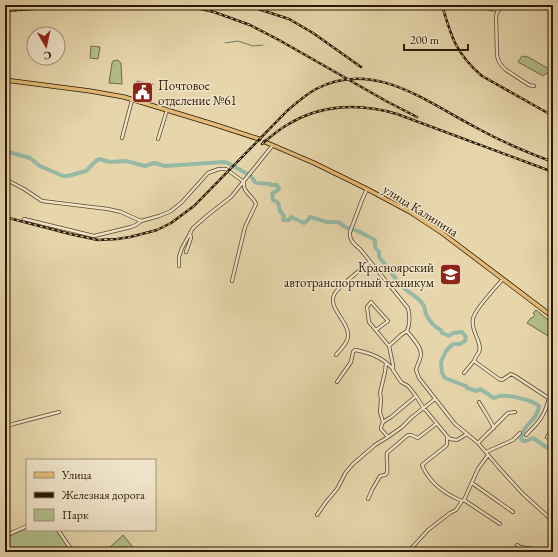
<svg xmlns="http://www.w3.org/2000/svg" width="558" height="557" font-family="'EB Garamond',serif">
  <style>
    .green { fill: #b2be8c; stroke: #6e6b48 }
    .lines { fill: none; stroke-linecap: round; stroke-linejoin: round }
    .stream { stroke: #6c7964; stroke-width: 1 }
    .river { stroke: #97baa5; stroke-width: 4 }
    .minor-casing { stroke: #5a482d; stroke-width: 4 }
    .major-casing { stroke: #2b1803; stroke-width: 5 }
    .minor { stroke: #efe4c9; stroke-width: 2.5 }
    .major { stroke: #e4bb76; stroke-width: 3.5 }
    .rail-casing { stroke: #2b1803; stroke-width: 2.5 }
    .rail { stroke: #efe4c9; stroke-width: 1; stroke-dasharray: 3; stroke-linecap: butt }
    .labels { text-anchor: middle; stroke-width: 3; stroke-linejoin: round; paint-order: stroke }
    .poi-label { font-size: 13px; fill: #2b1803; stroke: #efe4c9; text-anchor: start }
    .street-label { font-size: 13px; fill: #2b1803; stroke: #efe4c9 }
  </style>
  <rect width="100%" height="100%" fill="#e7d6ac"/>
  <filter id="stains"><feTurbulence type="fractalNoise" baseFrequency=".005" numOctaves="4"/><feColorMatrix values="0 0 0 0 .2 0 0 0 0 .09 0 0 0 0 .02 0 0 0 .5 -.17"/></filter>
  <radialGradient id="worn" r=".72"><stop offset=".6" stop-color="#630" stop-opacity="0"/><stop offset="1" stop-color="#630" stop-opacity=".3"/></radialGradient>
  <path class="green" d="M91 46 100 47 98 59 90 58Z
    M522 56 528 57 551 70 543 76 518 62Z
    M117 60 119 61 121 63 122 84 109 83 112 63 113 61Z
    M137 81 153 84 151 91 136 87Z
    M536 310 553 324 549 330 553 333V339L527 323 531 318H532L535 315 533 313Z
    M27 528V530H56L72 552H5V538Z
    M123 535 137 552H105Z"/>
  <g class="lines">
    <path class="stream" d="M225 43 238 41 253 46 263 45"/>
    <path class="river" d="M5 151 30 158 40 166 63 176H68L86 171 96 161 99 159 110 162 126 161 145 166 154 163 165 166 223 162 228 163 251 176 255 182 257 183 270 184 271 185H277L279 189 272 194 273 200C280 202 278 205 280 211 281 213 283 214 284 216L283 220H289L291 217 304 223 307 221 310 217 327 222H338L347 228 358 231 375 240V247L379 252V257C388 267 395 280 405 289 411 294 417 297 422 303 426 307 424 310 426 314 429 321 435 327 441 330L442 333 449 336 453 333 462 332 466 337 465 341 460 344H453L446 351 441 362 442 373 445 378 466 386 467 388 477 391 480 389 494 398C495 398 498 396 500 396 509 395 533 400 539 406 537 422 523 423 521 439L523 441H526L533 438C540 442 546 448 553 451"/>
    <defs>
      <path id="minor" d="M485 5 490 9 498 10
        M506 5C501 8 497 10 496 16L497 55C498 61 501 66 506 70L529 85 534 86
        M122 138 132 100
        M158 139 167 110
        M5 179 24 189 42 201 108 209 121 212 141 221 159 216 171 211 182 202 208 173 219 169H226L244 182C242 192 253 196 256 204L245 227 232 281
        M367 189 362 200 350 232C349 240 354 244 360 249L408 308C410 315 410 325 407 331 412 338 421 346 421 354 421 359 417 365 416 370L419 378 455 424 478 443 501 470 523 494 553 521
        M24 219 94 236 131 227 136 225 141 221
        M186 252 191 238 190 233
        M179 266V257L182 248 193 228 209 214 231 197 273 145
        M503 279C496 287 474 310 473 319 470 330 483 343 479 352 477 355 475 358 474 361L499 379 502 380 511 374 515 376 553 401
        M376 330 388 321 371 302 367 307 369 322 389 346
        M407 331 401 335 389 346 393 365V370L401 382 408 386 416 396 423 407 447 436
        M336 355C339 351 345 346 347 340 348 339 348 336 348 334 348 321 328 308 334 295 336 288 363 268 370 262
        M386 363 385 372 380 393 381 399 380 412 383 422 381 427V429L388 437
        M464 373 474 361
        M337 382 351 362 353 352 355 350C370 353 382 357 393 369
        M479 402C484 411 490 419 494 428
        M383 422 391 417 416 396
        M5 427 13 424 59 412
        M526 435C538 423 545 416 549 398
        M547 437 553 428
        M478 443 508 413 515 412
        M486 452 513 440 520 433
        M472 483 513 512
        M368 499 372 490 380 476 385 475 387 473C388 466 386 459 387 453L408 435H411L418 438 436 424
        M464 500 500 524
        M462 501C445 494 429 482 422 465L446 446 447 444V436L450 439 457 440 467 434
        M317 515 326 502 337 489 346 472 353 464 375 445 388 437 402 427 412 417 435 399
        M58 530 73 552
        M5 536 27 526
        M517 545 520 547 539 550 547 552H549L551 549
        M551 550 553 540
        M408 552 428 530 450 513 456 510 462 501 464 500 478 469 488 455"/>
      <path id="major" d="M5 80 90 91 124 97 216 125 259 139
        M265 142 314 163 367 189 410 212 442 233 553 317"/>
    </defs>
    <use href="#minor" class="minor-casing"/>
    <use href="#major" class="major-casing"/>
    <use href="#minor" class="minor"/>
    <use href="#major" class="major"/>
    <defs>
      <path id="rail" d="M184 5 214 12 250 25 279 40 386 101 417 117
        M246 5 289 19 313 33 361 67
        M442 5C451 36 456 54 482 76L553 116
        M5 11 86 5
        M262 144C270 137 278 130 287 125 320 104 360 103 397 114L553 172
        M5 217 70 234 98 240 117 239 130 237 157 230 171 223 194 206 287 111C296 103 305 95 316 89 373 59 425 101 475 127 500 141 526 152 553 162"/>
    </defs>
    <use href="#rail" class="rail-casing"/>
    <use href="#rail" class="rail"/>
  </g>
  <defs>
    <symbol id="civic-square" viewBox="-11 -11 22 22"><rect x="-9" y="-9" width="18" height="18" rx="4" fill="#8f2418" stroke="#efe4c9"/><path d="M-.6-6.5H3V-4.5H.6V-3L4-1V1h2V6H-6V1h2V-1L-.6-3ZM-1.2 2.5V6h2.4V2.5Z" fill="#fff"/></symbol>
    <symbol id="university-square" viewBox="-11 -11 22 22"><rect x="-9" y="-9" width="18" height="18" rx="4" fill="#8f2418" stroke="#efe4c9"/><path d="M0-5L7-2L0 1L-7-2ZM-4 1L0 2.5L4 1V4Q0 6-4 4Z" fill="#fff"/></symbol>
  </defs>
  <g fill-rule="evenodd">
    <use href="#civic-square" x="130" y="80" width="25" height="25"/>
    <use href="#university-square" x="438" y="262" width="25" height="25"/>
  </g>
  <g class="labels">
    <g class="poi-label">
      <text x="158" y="90">Почтовое<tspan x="158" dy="15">отделение №61</tspan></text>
      <text x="434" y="272" text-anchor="end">Красноярский<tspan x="434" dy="15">автотранспортный техникум</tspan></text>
    </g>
    <g class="street-label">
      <text transform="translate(421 210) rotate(32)" y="5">улица Калинина</text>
    </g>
  </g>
  <rect width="558" height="557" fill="none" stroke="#e7d6ac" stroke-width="20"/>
  <rect x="6" y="6" width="546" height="545" fill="none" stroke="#2b1803" stroke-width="2"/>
  <rect x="10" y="10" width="538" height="537" fill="none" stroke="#2b1803"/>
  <rect x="26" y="459" width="130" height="72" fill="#efe4c9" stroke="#a1927a"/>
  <rect x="34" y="472" width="20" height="6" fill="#e4bb76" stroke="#a1927a"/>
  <text x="62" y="479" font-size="12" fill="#2b1803">Улица</text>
  <rect x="34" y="492" width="20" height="6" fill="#2b1803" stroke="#a1927a"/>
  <text x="62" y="499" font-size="12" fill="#2b1803">Железная дорога</text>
  <rect x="34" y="509" width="20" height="12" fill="#b2be8c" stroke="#a1927a"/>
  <text x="62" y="519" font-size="12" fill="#2b1803">Парк</text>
  <g transform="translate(46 46) rotate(171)"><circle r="19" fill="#efe4c9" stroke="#a1927a"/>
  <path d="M0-3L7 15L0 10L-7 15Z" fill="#8f2418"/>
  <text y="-6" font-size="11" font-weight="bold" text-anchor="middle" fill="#2b1803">С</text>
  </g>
  <path d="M404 44v6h64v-6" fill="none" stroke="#2b1803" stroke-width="2"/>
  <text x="410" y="44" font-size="12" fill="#2b1803" stroke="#efe4c9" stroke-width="3" paint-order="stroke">200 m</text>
  <rect width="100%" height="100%" filter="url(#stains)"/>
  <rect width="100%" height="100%" fill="url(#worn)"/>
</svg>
